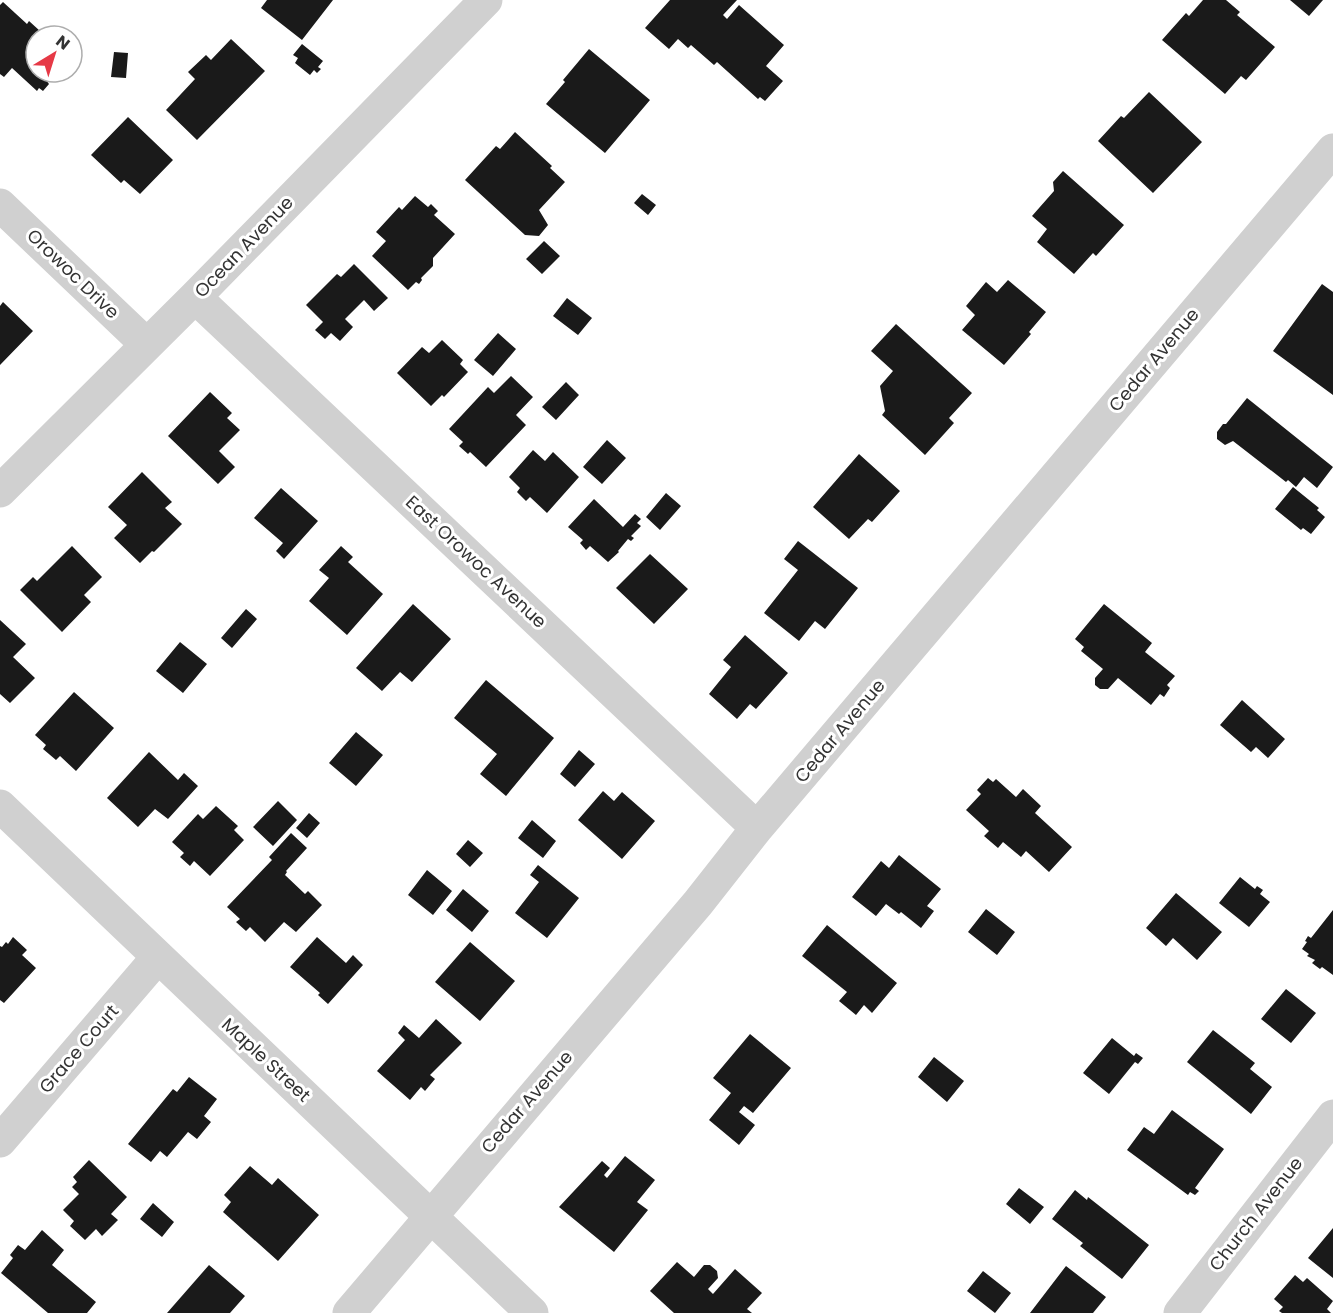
<svg xmlns="http://www.w3.org/2000/svg" width="1333" height="1313" font-family="Poppins,sans-serif">
  <style>
    .building { fill: #1a1a1a }
    .lines { fill: none; stroke-linecap: round; stroke-linejoin: round }
    .street { stroke: #d0d0d0; stroke-width: 33 }
    .labels { text-anchor: middle; stroke-width: 6; stroke-linejoin: round; paint-order: stroke }
    .street-label { font-size: 18px; fill: #333; stroke: #fff }
  </style>
  <rect width="100%" height="100%" fill="#fff"/>
  <path class="building" d="M267 0H333L302 40 261 8Z
    M670 0H737L723 15 727 19 739 5 784 45 766 66 783 81 765 101 760 97 758 99 717 62 714 65 691 45 688 48 678 39 669 49 645 28Z
    M1203 0H1226L1240 12 1237 15 1275 47 1246 80 1241 76 1225 94 1162 40 1186 13 1189 16Z
    M1290 0H1323L1309 16Z
    M3 2 27 24 29 21 40 31 37 34 39 36H36V72H53L46 80 49 84 43 91 39 88 37 91 12 68 4 77 0 74V5Z
    M231 39 265 71 197 140 166 110 195 79 188 72 206 55 211 60Z
    M302 44 323 61 318 67 321 69 317 73 314 70 310 75 295 63 298 58 293 55Z
    M589 49 650 100 605 153 546 104 565 82 563 80Z
    M114 52 128 53 126 78 111 77Z
    M1149 92 1202 142 1153 193 1098 141 1121 116 1124 118Z
    M128 117 173 160 140 194 124 180 121 183 91 155Z
    M515 132 552 166 550 168 565 182 539 210 548 225 539 236 525 235 465 180 496 146 500 149Z
    M1063 171 1124 225 1096 256 1093 253 1074 274 1037 242 1047 229 1032 216 1054 191 1053 182Z
    M642 194 656 205 648 215 634 203Z
    M415 196 428 207 431 204 438 211 434 215 455 234 433 258V266L421 278 422 280 419 284 416 282 408 290 372 256 386 241 376 232 399 207 402 210Z
    M544 241 560 256 542 274 526 259Z
    M354 264 388 298 374 311 364 300 345 319 353 327 340 341 331 333 325 339 315 330 323 322 306 305 337 274 341 277Z
    M1008 280 1046 312 1029 332 1031 334 1004 365 962 330 975 315 966 306 986 282 997 292Z
    M1322 284 1333 292V395L1273 351Z
    M567 298 592 318 578 335 553 316Z
    M3 302 33 331 0 365V306Z
    M896 324 972 393 949 418 954 423 925 455 882 415 885 411 880 386 893 371 871 351Z
    M498 333 516 349 493 376 474 360Z
    M442 340 463 360 460 364 468 372 444 397 442 395 431 406 397 373 422 347 429 353Z
    M511 376 533 397 516 415 526 425 486 467 470 452 468 454 459 446 463 442 449 429 488 387 494 393Z
    M566 382 579 395 556 420 542 407Z
    M210 392 232 413 227 418 240 430 219 451 235 467 218 484 168 436Z
    M1247 398 1333 467 1317 488 1304 477 1296 487 1288 480 1286 482 1233 441 1225 445 1217 439V432L1223 424H1226Z
    M607 440 626 458 602 484 583 467Z
    M533 450 545 461 553 452 579 477 547 513 530 497 526 501 517 492 520 488 509 477Z
    M859 454 900 491 872 522 868 519 849 539 813 507Z
    M142 472 172 502 165 508 182 524 154 552 152 551 140 563 114 538 127 525 108 507Z
    M1293 487 1319 508 1317 510 1325 517 1311 534 1303 528 1301 530 1275 509Z
    M281 488 318 521 284 559 276 551 283 543 254 518Z
    M666 493 681 506 660 530 646 517Z
    M594 499 623 527 635 514 641 519 637 523 641 526 631 536 634 538 631 541 628 539 618 551 619 552 608 562 590 546 586 550 580 543 583 540 568 527Z
    M798 541 858 588 825 629 815 621 799 641 764 613 798 570 784 559Z
    M72 546 102 577 84 595 91 602 62 632 20 590 33 577 37 581Z
    M341 546 353 557 348 562 383 594 347 635 309 601 329 578 319 570Z
    M650 554 688 589 654 624 616 588Z
    M413 604 451 639 412 682 400 672 382 691 356 668Z
    M1104 604 1152 643 1145 652 1175 676 1167 685 1170 688 1164 697 1160 694 1151 705 1118 678 1108 689H1100L1095 685V678L1103 669 1081 651 1084 647 1075 639Z
    M246 609 257 619 232 648 221 638Z
    M0 620 26 644 13 657 35 678 10 703 0 694Z
    M745 635 788 673 756 709 750 704 737 719 709 694 731 667 723 660Z
    M180 642 207 664 183 693 156 671Z
    M486 680 554 738 506 796 480 774 497 754 454 718Z
    M74 692 114 728 76 771 60 756 56 760 43 749 46 745 35 735Z
    M1242 700 1285 739 1268 758 1256 747 1251 752 1220 725Z
    M356 732 383 755 356 786 329 763Z
    M579 750 595 764 575 787 560 774Z
    M149 752 178 780 184 773 198 786 168 819 155 809 138 827 107 798Z
    M988 778 993 782 996 779 1016 797 1023 789 1041 806 1035 813 1072 847 1049 872 1026 851 1021 857 1003 842 998 848 984 836 989 831 966 810 981 794 977 790Z
    M603 791 614 801 622 792 655 821 622 859 578 820Z
    M278 801 297 820 273 846 253 827Z
    M216 806 238 826 234 830 244 840 210 876 194 861 190 866 180 857 184 853 172 842 198 814 203 819Z
    M309 813 320 823 307 838 296 828Z
    M532 820 556 841 543 858 518 838Z
    M291 833 307 848 286 871 287 872 285 875 305 894 308 891 322 905 296 932 284 922 265 942 250 927 246 931 236 922 240 919 227 907 272 860 269 857Z
    M468 840 483 853 470 867 456 854Z
    M899 855 941 889 927 906 934 911 921 928 901 912 899 914 886 904 876 916 852 897 881 861 889 868Z
    M538 865 579 898 547 938 515 913 539 882 530 875Z
    M427 870 452 891 433 915 408 895Z
    M1240 877 1255 889 1257 886 1263 890 1260 894 1270 902 1249 927 1219 903Z
    M463 889 489 911 472 932 446 910Z
    M1176 893 1222 932 1197 960 1173 938 1166 946 1146 928Z
    M986 909 1015 932 997 955 968 932Z
    M1333 910V975L1322 967 1320 969 1312 963 1315 960 1307 956 1309 954 1302 949 1307 942 1305 941 1308 936 1311 938Z
    M827 925 897 983 872 1013 864 1005 856 1015 839 1001 847 992 802 956Z
    M13 937 27 950 22 955 36 968 4 1003 0 1000V946L2 947 6 942 8 944Z
    M317 937 346 963 353 955 363 965 328 1004 318 995 320 993 290 967Z
    M470 942 515 981 480 1021 435 982Z
    M1286 989 1316 1013 1291 1043 1261 1019Z
    M436 1019 462 1043 430 1075 435 1079 425 1091 421 1087 410 1100 377 1071 405 1040 398 1033 404 1025 419 1038Z
    M1213 1030 1255 1063 1250 1069 1272 1087 1251 1114 1187 1062Z
    M750 1034 791 1068 753 1113 744 1106 739 1112 755 1125 739 1145 709 1120 731 1093 713 1078Z
    M1112 1038 1134 1056 1136 1053 1143 1058 1138 1064 1135 1062 1109 1094 1083 1073Z
    M934 1057 964 1081 947 1102 918 1077Z
    M189 1077 217 1099 204 1116 211 1122 197 1139 188 1132 167 1157 160 1151 151 1162 128 1144 173 1089 177 1092Z
    M1172 1110 1224 1149 1195 1188 1199 1191 1195 1195 1190 1192 1188 1195 1127 1150 1144 1127 1154 1134Z
    M625 1156 655 1180 637 1202 648 1210 614 1252 559 1207 602 1161 610 1168 604 1175 607 1178Z
    M89 1160 127 1197 111 1214 118 1220 102 1236 96 1229 85 1240 70 1226 74 1221 63 1210 79 1194 72 1187 77 1182 73 1177Z
    M250 1166 272 1185 278 1178 319 1215 278 1261 223 1212 231 1202 224 1195Z
    M1019 1188 1044 1207 1030 1224 1006 1204Z
    M1075 1190 1087 1200 1088 1197 1149 1245 1122 1279 1080 1246 1083 1243 1052 1219Z
    M153 1203 174 1222 162 1237 140 1219Z
    M1333 1228V1278L1308 1258Z
    M42 1230 64 1250 52 1265 96 1302 87 1313H48L1 1273 13 1258 10 1255 18 1245 25 1250Z
    M677 1262 694 1277 704 1265H710L717 1271 718 1278 708 1289 713 1294 735 1269 762 1293 747 1309 752 1313H674L650 1291Z
    M209 1265 245 1296 230 1313H167Z
    M1066 1266 1106 1297 1093 1313H1030Z
    M983 1271 1011 1293 995 1313 967 1291Z
    M1295 1275 1303 1282 1307 1278 1333 1301 1327 1309 1331 1313H1282L1279 1311 1283 1307 1274 1299Z"/>
  <g class="lines">
    <path class="street" d="M0 205 146 344
      M195 297 757 828
      M0 491 195 297 486 0
      M0 806 532 1313
      M0 1141 158 957
      M349 1313 698 903 757 828 1333 150
      M1180 1313 1333 1116"/>
  </g>
  <g class="labels">
    <g class="street-label">
      <text transform="translate(244 247) rotate(-46)" y="6">Ocean Avenue</text>
      <text transform="translate(73 274) rotate(44)" y="6">Orowoc Drive</text>
      <text transform="translate(1154 360) rotate(-50)" y="6">Cedar Avenue</text>
      <text transform="translate(476 562) rotate(43)" y="6">East Orowoc Avenue</text>
      <text transform="translate(840 731) rotate(-50)" y="6">Cedar Avenue</text>
      <text transform="translate(79 1049) rotate(-49)" y="6">Grace Court</text>
      <text transform="translate(266 1060) rotate(43)" y="6">Maple Street</text>
      <text transform="translate(527 1102) rotate(-49)" y="6">Cedar Avenue</text>
      <text transform="translate(1256 1214) rotate(-52)" y="6">Church Avenue</text>
    </g>
  </g>
  <g transform="translate(54 54) rotate(38)"><circle r="28" fill="#ffffff" stroke="#adadad" stroke-width="1.5"/>
  <path d="M0-4.5L10 22L0 15L-10 22Z" fill="#e63946"/>
  <text y="-9" font-size="16" font-weight="bold" text-anchor="middle" fill="#333333">N</text>
  </g>
</svg>
